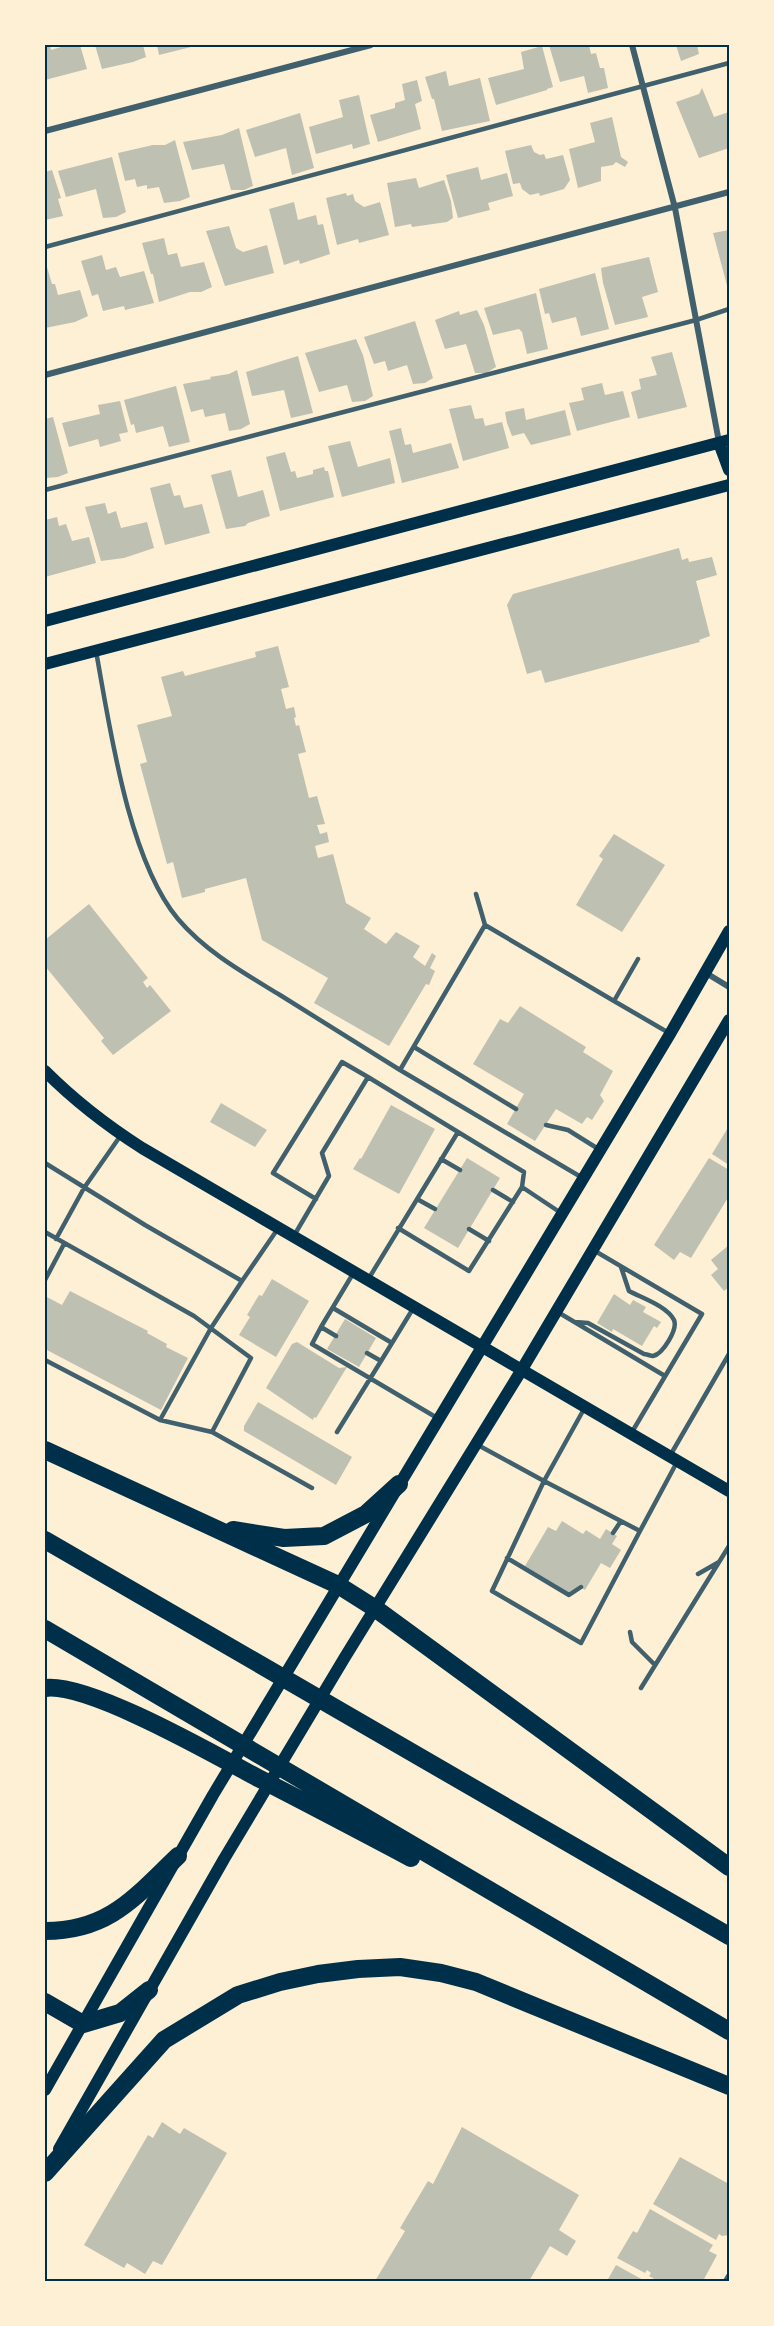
<svg xmlns="http://www.w3.org/2000/svg" width="774" height="2326" font-family="Helvetica,sans-serif">
  <style>
    .building { fill: #bec0b2 }
    .lines { fill: none; stroke-linecap: round; stroke-linejoin: round }
    .service { stroke: #3f606c; stroke-width: 4.5 }
    .minor { stroke: #3f606c; stroke-width: 6 }
    .secondary { stroke: #003049; stroke-width: 12 }
    .motorway { stroke: #003049; stroke-width: 18 }
    .neatline { fill: none; stroke: #003049; stroke-width: 2 }
  </style>
  <rect width="100%" height="100%" fill="#fdf0d5"/>
  <path class="building" d="M45 45H50L51 50 68 45H80L87 69 45 80Z
    M95 45H143L146 57 133 62 102 69Z
    M157 45H195V46L159 55Z
    M549 45H589L591 54 596 53 600 68H604L608 88 588 93 584 76 560 82Z
    M676 45H697L699 54 681 61Z
    M542 46 553 87 547 89V90L496 105 488 78 524 69 521 52Z
    M446 71 449 86 480 78 490 121 442 131 434 99H432L425 77Z
    M417 80 422 101 415 104 421 129 378 142 370 115 395 108V103L405 100 402 84Z
    M702 88 714 117 729 112V148L699 158 676 102 699 94Z
    M359 95 370 144 353 149 352 144 316 154 309 127 343 117 339 100Z
    M300 113 314 168 292 175 286 148 255 157 246 130Z
    M612 117 621 157 628 162 625 167 616 162 613 165 601 167V181L578 188 569 149 595 142 590 123Z
    M239 128 253 186 244 190H231L224 164 192 170 183 142 222 135Z
    M175 140 190 197 180 201 164 203 159 187 147 189V185L137 187 135 179 125 181 118 153 153 145H165Z
    M531 145 534 152 540 155 544 154 546 159 563 155 570 180 564 189 540 196 539 193 530 195 522 189 520 183 513 184 505 151Z
    M112 157 126 212 116 217 103 218 96 189 66 197 58 171Z
    M478 167 481 180 507 173 513 196 488 203 490 210 458 218 446 175Z
    M52 170 61 198 58 199 63 216 45 220V172Z
    M416 178 419 188 444 180 451 201 453 218 447 222 412 227 411 224 395 227 387 183Z
    M346 193 347 196 353 194 355 201 364 207 380 202 389 235 359 243 358 239 337 245 326 198Z
    M294 202 298 220 316 215 318 225 323 224 330 254 300 264 299 260 284 265 269 209Z
    M229 226 236 248 243 252 267 245 274 273 225 286 206 231Z
    M729 230V288L728 289 713 233Z
    M164 238 168 255 177 253 181 267 204 262 212 287 201 292H190L159 302 153 274H151L142 243Z
    M102 255 106 270 116 267 120 277 144 271 154 303 125 310 124 306 103 311 98 294 92 296 81 261Z
    M649 257 658 292 642 297 648 317 615 325 603 283 601 268Z
    M45 267H47L52 284H55L58 295 80 290 88 316 75 322 45 328Z
    M595 273 609 329 581 336 576 317 552 323 549 313 545 314 539 289Z
    M536 293 548 349 527 354 522 332 519 329 493 335 484 308Z
    M477 310 484 325 496 367 486 373H475L466 344 445 349 435 320 459 311 460 315Z
    M415 321 433 378 425 383 413 384 407 365 388 371 385 361 374 364 364 337Z
    M356 339 363 355 373 396 365 401 352 402 347 385 319 392 305 353Z
    M672 352 687 407 638 419 631 392 641 389 639 379 657 375 651 357Z
    M298 356 313 413 291 418 284 390 252 396 246 372Z
    M237 370 250 424 241 429 229 431 225 413 205 417 203 409 191 412 183 384 211 379 210 377 229 374Z
    M602 383 605 395 623 391 630 417 577 431 569 403 584 400 581 388Z
    M176 386 190 442 169 447 163 426 136 433 134 424 131 425 124 400Z
    M120 401 128 432 119 434 121 441 100 447 98 439 69 447 62 423 100 414 98 405Z
    M471 405 475 419 483 418 485 426 502 422 509 448 463 461 449 409Z
    M524 408 526 420 565 410 571 435 531 445 524 433 512 436 507 423 505 412Z
    M53 417 68 473 58 477 46 478 45 419Z
    M401 428 405 445 411 444 413 453 451 443 459 468 402 483 389 431Z
    M350 441 358 467 390 458 395 483 342 497 328 446Z
    M285 452 291 472 295 471 297 478 313 474V470L324 467 325 471H328L334 497 280 511 266 457Z
    M231 470 238 497 263 490 270 516 248 523 245 526 226 529 211 475Z
    M170 483 174 496 180 495 184 508 202 504 210 533 165 545 150 488Z
    M105 503 108 514 116 511 121 528 147 522 154 548 124 558 101 561 85 507Z
    M57 517 59 526 66 524 72 541 89 537 96 563 45 577V520Z
    M679 548 682 560 688 558 689 562 712 557 717 575 696 581 710 636 699 640 700 642 545 683 541 670 527 674 507 605 513 594Z
    M278 646 289 687 281 689 286 709 294 707 296 717 294 718 296 726 299 725 306 752 298 754 309 798 317 796 325 824 317 825 320 834 327 832 329 842 315 846 318 858 333 854 346 903 371 918 364 929 386 944 396 932 420 946 413 957 425 966 432 953 436 956 430 968 435 971 429 985 426 984 389 1046 314 1003 328 978 262 940 246 878 205 889V892L182 898 173 862 167 864 140 764 147 762 137 725 172 716 161 677 183 671 185 676 256 657 255 652Z
    M614 834 665 865 622 932 576 905 603 859 599 856Z
    M89 904 148 978 143 982 147 988 150 985 171 1011 113 1055 101 1041 104 1038 45 966V940Z
    M520 1006 586 1047 583 1052 613 1071 600 1095 604 1101 592 1120 587 1117 582 1124 556 1109 535 1141 507 1124 524 1094 473 1064 500 1019 508 1023Z
    M221 1103 267 1130 255 1147 210 1122Z
    M391 1105 435 1129 399 1194 353 1169 360 1158 361 1159Z
    M729 1126V1165L712 1154Z
    M467 1158 500 1178 458 1248 424 1228Z
    M709 1158 729 1170V1196L691 1258 680 1252 674 1260 654 1245Z
    M729 1245V1287L724 1291 711 1275 718 1269 711 1260Z
    M272 1279 309 1301 276 1357 239 1335 250 1317 247 1315 259 1295 262 1296Z
    M70 1291 148 1331 147 1333 167 1344 166 1347 188 1358 161 1410 45 1349V1296L62 1305Z
    M614 1294 630 1305 633 1300 646 1307 643 1312 661 1322 657 1328 654 1326 642 1346 613 1329 612 1332 597 1323Z
    M345 1319 376 1338 359 1367 327 1349Z
    M297 1342 339 1368 347 1367 316 1418 314 1417 313 1420 266 1388 292 1344Z
    M258 1402 352 1457 336 1485 244 1431V1426Z
    M562 1521 583 1534 586 1530 600 1539 606 1529 617 1536 612 1544 621 1550 610 1568 601 1563 585 1590 579 1586 573 1595 525 1566 548 1527 556 1531Z
    M162 2122 180 2134 184 2128 227 2153 162 2265 153 2261 145 2274 127 2263 124 2268 84 2245 148 2135 153 2138Z
    M462 2127 579 2195 559 2230 576 2241 567 2256 550 2246 529 2281H375L405 2231 400 2228 428 2181 433 2184Z
    M680 2157 729 2184V2235L722 2236 719 2234 716 2240 653 2204Z
    M650 2209 713 2245 709 2251 717 2255 703 2281H658L649 2276 651 2273 647 2270 645 2273 617 2258 633 2231 637 2233Z
    M616 2265 645 2281H607Z"/>
  <g class="lines">
    <path class="service" d="M45 247 729 63
      M45 490 696 320 729 309
      M96 651C110 728 128 859 178 919 206 952 244 973 280 995 320 1020 360 1045 400 1070L485 925 614 1001 638 959
      M476 894 485 925
      M614 1001 669 1033
      M414 1047 516 1109
      M400 1070 581 1177
      M368 1077 458 1132 369 1278
      M546 1125 568 1130 600 1150
      M458 1132 524 1172 522 1187 561 1213
      M441 1159 460 1170
      M45 1163 145 1225 242 1281 277 1230
      M493 1190 513 1202
      M417 1199 435 1209
      M398 1228 469 1271 522 1187
      M469 1229 489 1241
      M45 1232 194 1316 251 1358 212 1432 160 1420 45 1360
      M295 1234 329 1176 322 1153 368 1077 342 1062 273 1173 316 1199
      M56 1239 84 1188 121 1135
      M595 1251 702 1314 632 1432
      M45 1280 64 1244
      M333 1308 392 1343
      M556 1311 665 1376
      M575 1322 588 1323 644 1354C645 1354 652 1356 653 1356 663 1354 678 1329 674 1320 667 1306 642 1298 629 1291L621 1267
      M321 1327 312 1344 439 1419
      M336 1336 321 1327 354 1272
      M381 1361 414 1307
      M160 1420 211 1328 242 1281
      M212 1432 312 1488
      M337 1432 381 1361 367 1353
      M476 1444 544 1481 492 1591 581 1643 640 1531 544 1481 584 1409
      M671 1454 729 1354
      M640 1531 677 1462
      M613 1533 621 1521
      M507 1558 569 1595 581 1587
      M698 1574 719 1562
      M630 1632 632 1642 655 1665
      M641 1688 729 1546"/>
    <path class="minor" d="M632 45 675 208 719 442
      M45 131 371 45
      M45 375 729 192
      M706 973 729 987
      M726 2281 729 2276"/>
    <path class="secondary" d="M719 443 729 470
      M45 621 729 440
      M45 664 729 485
      M45 1071C75 1101 106 1125 142 1148L729 1491
      M45 2090 213 1795 670 1034 729 931
      M59 2149 224 1859 345 1657 521 1371 729 1020"/>
    <path class="motorway" d="M45 1450 338 1585 376 1609 729 1867
      M233 1530 284 1538 324 1536 366 1514 399 1484
      M45 1540 729 1936
      M45 1629 729 2031
      M45 1688C88 1682 215 1755 258 1778 309 1804 360 1831 411 1858
      M45 1931C109 1931 135 1897 178 1856
      M45 2002 83 2024 120 2013 149 1990
      M45 2173 164 2040 238 1995 280 1982 318 1974 358 1969 400 1967 441 1973 476 1982 729 2086"/>
  </g>
  <rect width="774" height="2326" fill="none" stroke="#fdf0d5" stroke-width="93"/>
  <rect x="46" y="46" width="682" height="2234" class="neatline"/>
</svg>
